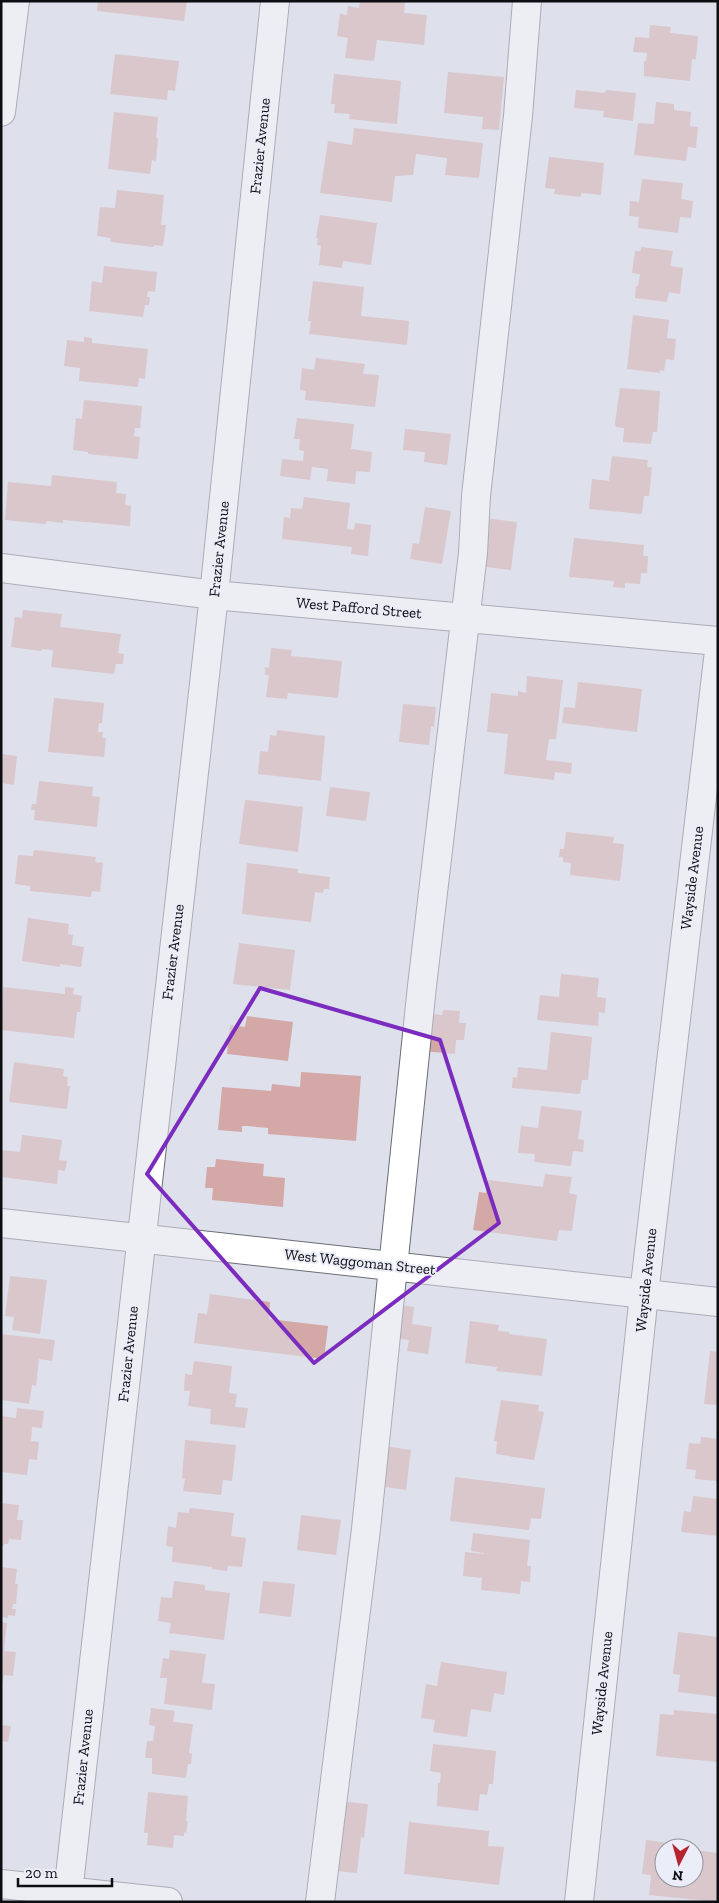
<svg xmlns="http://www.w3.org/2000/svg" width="719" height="1903" font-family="'Zilla Slab',serif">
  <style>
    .building { fill: #d3a8a7 }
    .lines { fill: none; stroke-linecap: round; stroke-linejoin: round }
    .minor-casing { stroke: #6b6d77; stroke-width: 30 }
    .minor { stroke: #fff; stroke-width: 28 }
    .marked { fill: none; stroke: #7b2cbf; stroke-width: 4; stroke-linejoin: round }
    .labels { text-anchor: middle; stroke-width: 4; stroke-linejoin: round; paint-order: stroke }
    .street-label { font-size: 15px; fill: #0d0e12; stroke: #ebedf8 }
  </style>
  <rect width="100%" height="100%" fill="#dee0eb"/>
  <path class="building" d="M98 1H187L184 21 97 11Z
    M360 1H405L404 13 427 15 424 45 377 40 374 61 345 58 348 38 337 36 340 14 347 15 348 6 359 8Z
    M650 25 671 27 670 33 698 36 696 59H692L690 81 644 76V61H646L647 53 633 52 635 37 649 38Z
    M115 54 179 61 175 91 168 90 167 100 110 94Z
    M448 72 504 77 499 130 482 129 483 117 444 113Z
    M334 74 401 81 397 124 349 119 350 114 334 113 335 104H331Z
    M576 90 605 93 606 90 636 93 633 121 603 117 604 111 574 108Z
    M656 102 674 104V110L691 112 690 126 698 127 696 148 688 147 686 161 634 155 638 123 654 124Z
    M114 112 158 117 156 138H158L156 161 152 160 150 174 108 169Z
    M354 128 483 143 479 178 445 175 447 158 416 154 413 175 395 176 392 202 320 193 328 141 352 145Z
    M549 157 604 163 601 195 581 193V197L554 194 555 189 545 188Z
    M642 179 683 183 681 199 693 201 691 218 680 217 678 233 638 228 639 217 629 216 630 201 639 202Z
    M117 190 164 195 161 225H166L163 246 154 245V247L110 242 111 238 97 236 100 207 115 208Z
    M320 215 377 223 371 265 343 261 342 268 319 265 321 246 317 245 318 239 316 238Z
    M641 247 673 251 670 266 683 268 680 294 669 292 667 302 635 298 636 286H638L640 274 632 273 635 251H641Z
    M104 266 157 272 155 292 148 291 147 297H150L149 305H145L143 317 89 311 92 281 102 283Z
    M313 281 364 287 361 316 409 321 407 345 309 334 311 321H308Z
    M633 315 669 320 667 338 676 339 674 360 666 359 664 371 660 370V373L627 369Z
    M84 337 92 338V343L148 349 145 379 139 378 138 387 79 381 80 368 64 366 67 340 84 342Z
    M316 358 365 364 363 374 379 375 375 407 305 400 306 391 300 390 302 368 314 370Z
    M620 388 660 391 657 432H653L651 444 623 442 624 428 616 427 615 423Z
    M84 400 142 406 140 428H135L134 436 140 437 138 459 88 454V452L73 450 76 418 82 419Z
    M297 418 354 424 351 449 372 452 370 472 356 471 355 484 327 481 328 469 312 467 310 480 280 476 282 459 303 461 304 451 299 450 300 439H294Z
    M405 429 451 434 447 465 424 462 425 452 403 450Z
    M612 456 648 460 647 467H652L649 496H644L642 514 589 509 592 479 609 481Z
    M52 475 117 482 116 493 126 494 125 505 131 506 130 526 63 520V523L46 521V524L5 520 8 482 51 486Z
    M304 497 350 503 347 529 354 530 355 523 371 525 368 556 351 554 352 547 282 539 284 517 290 518 291 508 302 509Z
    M425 507 451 511 442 564 410 559 413 543 419 544Z
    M485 518 517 522 511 570 479 566Z
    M574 538 644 545 643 556H648L647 573H641L640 584 625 583V588L613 587 614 581 569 577Z
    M23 610 62 614 60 627 121 634 118 653 124 654 123 664H116L114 674 51 667 53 650 42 649 41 651 11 647 15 617 22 618Z
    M271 648 292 650 291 656 342 661 338 698 288 693 287 699 266 697 269 675H265V667L269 668Z
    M527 676 563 680 556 739H549L546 760 572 763 571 774 555 772 554 780 504 774 508 734 487 732 491 693 518 696V691L526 693Z
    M578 682 642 689 637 732 562 723 564 707 575 708Z
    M54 698 104 703 102 723H99L98 732H103L102 738H106L104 757 48 752Z
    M403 704 436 707 434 727 431 726 429 745 399 742Z
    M277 730 325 736 321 781 258 774 260 751 268 752 270 735 276 736Z
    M1 754 17 756 14 785 1 783Z
    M39 781 93 787 92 796 100 797 97 827 34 820 35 810H31L32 804H36Z
    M330 787 370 792 366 821 326 816Z
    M245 800 303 807 298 852 239 844Z
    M566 832 614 837 613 843 624 844 620 881 570 875 571 863 563 862V857H559L560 849H564Z
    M34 850 96 857 95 862 103 863 100 892 92 891 91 897 30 891V886L15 884 18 855 33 856Z
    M247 863 298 869V873L330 877 329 889H324L323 893 315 892 311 922 242 914Z
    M28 918 69 924 68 934 73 935 72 945 84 947 81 967 60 964V967L22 961Z
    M239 943 295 950 290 990 233 984Z
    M561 974 599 978 597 997 606 998 605 1013 599 1012 598 1026 537 1020 540 995 559 997Z
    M3 987 65 994V987L74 988 73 994 82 996 80 1012H77L74 1038 1 1030Z
    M443 1010 460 1011 459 1023H466L464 1040H456L455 1054 423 1051 426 1013 442 1015Z
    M247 1016 293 1022 288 1061 227 1054 230 1025 245 1027Z
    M551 1032 592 1037 588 1080H582L580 1094 512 1088 513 1077 517 1078 518 1067 547 1070Z
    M14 1062 64 1069 63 1076 68 1077 67 1086H70L67 1109 9 1102Z
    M301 1072 361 1076 356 1141 268 1134V1128L247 1126H242V1132L218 1130 222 1087 271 1091 272 1084 300 1087Z
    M541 1106 582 1111 578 1139 584 1140 583 1152 573 1151 571 1166 534 1162 535 1154 518 1153 521 1126 538 1128Z
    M22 1135 62 1140 59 1160 67 1161 65 1171 58 1170 57 1184 1 1177V1150L20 1152Z
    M216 1159 264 1164 263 1176 285 1178 283 1207 212 1200 213 1188H205L207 1167H215Z
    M545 1174 572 1177 569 1193 577 1195 572 1231 559 1230 557 1241 473 1230 479 1192 486 1193 488 1180 543 1187Z
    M10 1276 47 1280 40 1334 12 1330 14 1317 5 1316Z
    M210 1294 270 1302 269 1319 328 1326 324 1359 194 1343 198 1313 207 1314Z
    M393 1304 414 1307 412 1324 432 1327 428 1354 407 1351 409 1340 388 1337Z
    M470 1321 499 1325 498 1331 509 1332V1334L547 1339 542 1376 496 1371 497 1367 465 1363Z
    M1 1334 55 1340 52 1361 39 1359 36 1386 32 1385 29 1404 1 1400Z
    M710 1351 718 1352V1405L704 1404Z
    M194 1361 232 1366 229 1393 237 1394 235 1407 248 1408 245 1428 210 1424 211 1409 188 1406 190 1391H184L185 1374 192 1375Z
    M501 1400 539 1405 538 1411 544 1412 534 1460 496 1454 497 1441H494Z
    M17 1408 44 1411 42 1428 32 1427 31 1441 39 1442 37 1460 29 1459 27 1475 1 1472V1416L16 1418Z
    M701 1437 718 1439V1481L695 1479 696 1470 686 1469 689 1443 700 1444Z
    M185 1440 236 1445 232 1481 223 1480 221 1495 183 1491 185 1479 182 1478Z
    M378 1445 411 1450 406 1490 372 1485Z
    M455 1477 545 1488 541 1519 531 1518 529 1530 450 1521Z
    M693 1496 718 1499V1536L681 1532 684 1511 691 1512Z
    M1 1503 19 1505 17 1520H23L21 1540 9 1539 8 1544H4V1546H1Z
    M190 1508 234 1513 231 1536 246 1538 242 1567 228 1566 227 1571 212 1569V1567L172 1562 173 1547 166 1546 168 1526 176 1528 178 1512 189 1513Z
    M301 1515 341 1520 336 1555 297 1550Z
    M473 1533 530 1540 527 1566H531L530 1582 521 1581 520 1594 481 1590 482 1578 463 1576 465 1552 484 1554V1553L471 1551Z
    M1 1567 17 1569 15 1584H18L16 1604H13L12 1609H16L15 1616 8 1615V1618L1 1617Z
    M174 1581 205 1585V1590L230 1593 224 1640 169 1633 171 1623 158 1621 161 1597 172 1598Z
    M263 1581 295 1584 291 1617 259 1613Z
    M1 1622 7 1623 4 1651 16 1652 13 1676 4 1675 2 1684Z
    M678 1632 718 1637V1697L678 1692 680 1675 673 1674Z
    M170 1650 206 1654 202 1683 215 1684 212 1710 164 1704 167 1678H160L163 1658 169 1659Z
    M441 1662 507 1672 504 1695 494 1693 491 1712 471 1709 467 1737 433 1732 435 1720 421 1718 426 1684 437 1686Z
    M151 1708 175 1711 173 1722 193 1724 189 1753 192 1754 191 1764H188L186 1778 152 1774V1758H145L147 1741H153L155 1726 149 1725Z
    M674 1710 718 1714V1762L656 1756 660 1714 674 1715Z
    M1 1725 11 1726 8 1742 1 1741Z
    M433 1744 496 1751 493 1784H489L487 1795 480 1794 478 1811 437 1806 438 1783H440L441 1773 430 1771Z
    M148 1792 188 1796 186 1821H188L186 1833 184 1832V1836L174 1835 173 1848 147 1845 148 1833H144Z
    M337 1801 368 1804 364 1838 361 1837 357 1873 326 1870Z
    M409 1822 489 1831 488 1846 504 1847 499 1885 404 1874Z
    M646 1840 669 1843V1848H664V1878H694V1850L718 1853V1902L649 1895 651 1875 642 1874Z"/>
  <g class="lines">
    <defs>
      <path id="minor" d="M1 112 15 1
        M1 568 214 595 718 641
        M1 1223 718 1302
        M1 1884 168 1902
        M67 1902 214 595 275 1
        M320 1902 366 1529 422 986 473 553 476 496 518 116 527 1
        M579 1902 644 1294 718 659"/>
    </defs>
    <use href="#minor" class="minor-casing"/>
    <use href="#minor" class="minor"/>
  </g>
  <path d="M0 0H719V1903H0ZM260 988 440 1040 499 1223 314 1363 147 1174Z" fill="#dee0eb" fill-opacity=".55" fill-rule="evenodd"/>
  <path class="marked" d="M260 988 440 1040 499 1223 314 1363 147 1174Z"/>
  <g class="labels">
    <g class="street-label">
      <text transform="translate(260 146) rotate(-84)" y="5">Frazier Avenue</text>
      <text transform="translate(219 549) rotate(-84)" y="5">Frazier Avenue</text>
      <text transform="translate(359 608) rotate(5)" y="5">West Pafford Street</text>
      <text transform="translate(692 878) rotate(-83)" y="5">Wayside Avenue</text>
      <text transform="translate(173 952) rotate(-83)" y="5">Frazier Avenue</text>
      <text transform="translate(360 1262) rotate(6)" y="5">West Waggoman Street</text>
      <text transform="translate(646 1280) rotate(-84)" y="5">Wayside Avenue</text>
      <text transform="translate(128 1354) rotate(-84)" y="5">Frazier Avenue</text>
      <text transform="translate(602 1683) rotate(-84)" y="5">Wayside Avenue</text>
      <text transform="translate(83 1757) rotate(-84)" y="5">Frazier Avenue</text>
    </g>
  </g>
  <rect width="719" height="1903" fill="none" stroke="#0d0e12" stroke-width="5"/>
  <g transform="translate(679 1863) rotate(186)"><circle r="24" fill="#ebedf8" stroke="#92949c"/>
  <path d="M0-4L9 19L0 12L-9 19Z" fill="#b62431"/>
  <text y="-8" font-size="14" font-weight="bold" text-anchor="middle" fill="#0d0e12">N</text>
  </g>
  <path d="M18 1878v8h94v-8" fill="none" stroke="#0d0e12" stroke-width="2.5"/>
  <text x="25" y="1878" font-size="15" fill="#0d0e12" stroke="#ebedf8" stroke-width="4" paint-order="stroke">20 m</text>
</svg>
